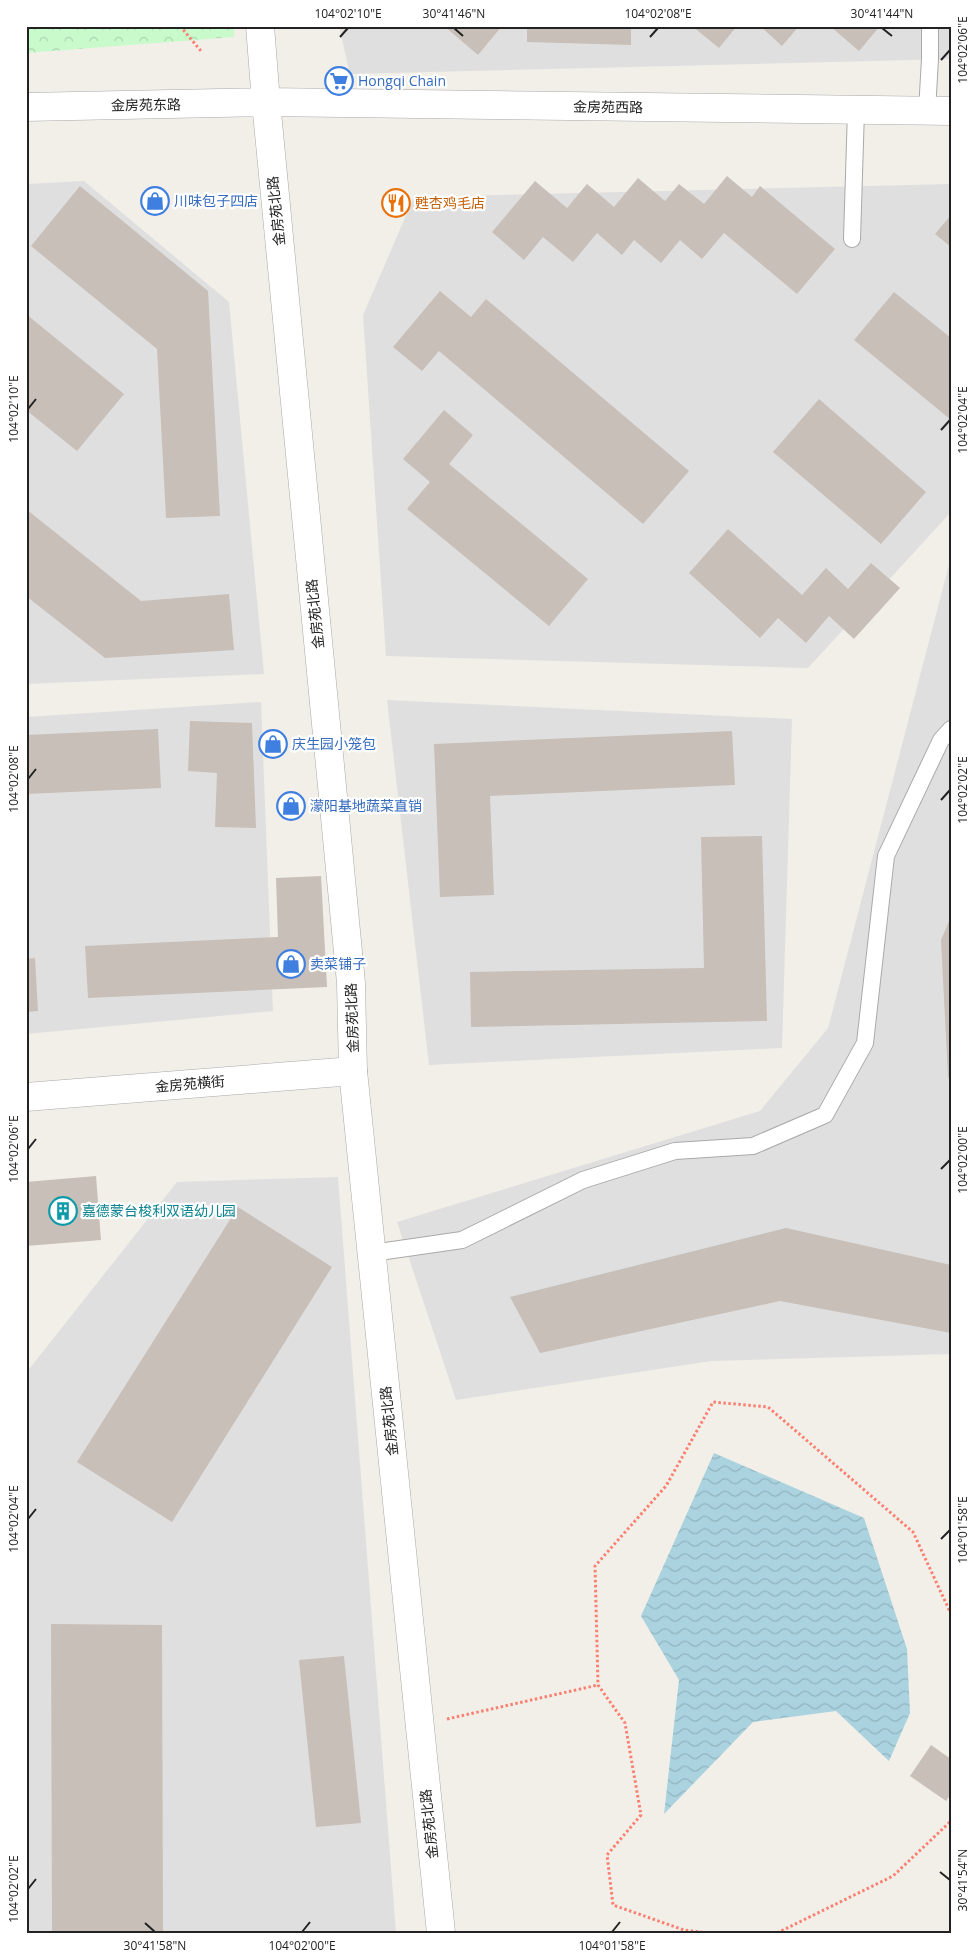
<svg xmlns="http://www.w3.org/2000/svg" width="977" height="1959" font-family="'Open Sans','Noto Sans SC',sans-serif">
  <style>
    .residential { fill: #e0dfdf }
    .park { fill: url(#park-crowns) }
    .water { fill: url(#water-waves) }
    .building { fill: #c7bfb8 }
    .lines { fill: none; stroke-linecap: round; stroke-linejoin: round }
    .service-casing { stroke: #a9a9a9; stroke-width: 18 }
    .minor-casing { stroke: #a9a9a9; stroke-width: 29 }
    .tertiary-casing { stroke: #a9a9a9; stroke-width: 29 }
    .path { stroke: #fa8072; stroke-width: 3; stroke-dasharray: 2.5 2.5; stroke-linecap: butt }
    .service { stroke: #fff; stroke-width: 16 }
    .minor { stroke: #fff; stroke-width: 28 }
    .tertiary { stroke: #fff; stroke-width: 28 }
    .ticks { fill: none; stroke: #222; stroke-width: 2 }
    .labels { text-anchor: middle; stroke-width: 4.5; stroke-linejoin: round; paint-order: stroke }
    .shop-label { font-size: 14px; fill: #366cbe; stroke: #fff; text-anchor: start }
    .street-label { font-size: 14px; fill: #222; stroke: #fff }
    .food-label { font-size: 14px; fill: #c56008; stroke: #fff; text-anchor: start }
    .culture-label { font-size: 14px; fill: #0d838f; stroke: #fff; text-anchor: start }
    .neatline { fill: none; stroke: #222; stroke-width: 2 }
    .ticks-label { font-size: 12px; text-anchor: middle; fill: #222 }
  </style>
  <defs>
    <pattern id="park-crowns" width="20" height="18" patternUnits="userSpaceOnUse" patternTransform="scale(1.25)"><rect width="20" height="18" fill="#c8facc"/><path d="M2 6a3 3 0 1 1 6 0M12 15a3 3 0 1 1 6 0" fill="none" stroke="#acd6af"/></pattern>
    <pattern id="water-waves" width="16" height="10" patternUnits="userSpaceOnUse" patternTransform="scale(1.25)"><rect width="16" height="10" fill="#aad3df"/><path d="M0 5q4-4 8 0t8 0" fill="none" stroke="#92b5bf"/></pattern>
  </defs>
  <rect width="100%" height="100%" fill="#f2efe9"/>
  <path class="residential" d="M339 26H951V59L350 74Z
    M84 181 229 302 264 674 26 684V184Z
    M951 184V512L808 668 386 656 363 315 414 197Z
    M951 557V1354L711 1361 456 1400 397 1222 760 1111 828 1028Z
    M387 700 792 719 782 1048 429 1065Z
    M261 702 273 1011 26 1034V717Z
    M338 1177 396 1933H26V1373L177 1182Z"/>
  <path class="park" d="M26 26H234V37L26 53Z"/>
  <path class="water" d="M714 1453 864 1518 907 1649 910 1713 889 1761 836 1711 753 1722 664 1814 679 1680 641 1616Z"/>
  <path class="building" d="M444 26H502L478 55Z
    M527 26H631V45L527 42Z
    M692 26H737L719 48Z
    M760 26H799L782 46Z
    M830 26H880L859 51Z
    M727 176 752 197 760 186 835 249 797 294 724 233 702 259 680 240 661 263 634 240 622 255 597 233 573 262 543 237 524 260 492 232 535 181 567 208 587 184 614 207 638 178 665 201 679 184 704 204Z
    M80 186 208 291 220 516 166 518 157 349 31 246Z
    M951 215V247L935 234Z
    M440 291 471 317 486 299 689 471 643 524 439 351 422 371 393 347Z
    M894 292 951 338V420L854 340Z
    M26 314 124 394 77 451 26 410Z
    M819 399 926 492 881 544 773 452Z
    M444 410 473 435 449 464 588 579 549 626 407 509 430 482 403 459Z
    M26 509 141 601 229 594 234 650 105 658 26 596Z
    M728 529 802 595 826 568 848 589 871 563 900 588 854 639 829 616 806 643 778 618 760 638 689 573Z
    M190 721 252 723 256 828 215 827 217 773 188 771Z
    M158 729 161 788 26 794V735Z
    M732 731 735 785 490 796 494 895 440 897 434 744Z
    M762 836 767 1021 471 1027 470 972 704 968 701 837Z
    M321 876 327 987 88 998 85 946 278 937 276 878Z
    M951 917V1084L948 1076 941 940Z
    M35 958 38 1011 26 1012V959Z
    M96 1176 101 1240 26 1246V1182Z
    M238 1207 332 1267 172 1522 77 1462Z
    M786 1228 951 1265V1333L780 1301 540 1353 510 1297Z
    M51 1624 162 1625 163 1933H52Z
    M344 1656 361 1823 316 1827 299 1660Z
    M931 1745 951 1759V1794L946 1801 910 1776Z"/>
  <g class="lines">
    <defs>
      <path id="service" d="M927 111 930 59V26
        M852 239 856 110
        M372 1253 462 1240 583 1180 675 1151 753 1146 825 1115 865 1043 886 856 941 740 951 729"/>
      <path id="minor" d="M26 1097 353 1071"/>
      <path id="tertiary" d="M260 26 266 102 351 983 353 1071 441 1933
        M26 107 266 102 951 111"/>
    </defs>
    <use href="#service" class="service-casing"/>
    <use href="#minor" class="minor-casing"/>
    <use href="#tertiary" class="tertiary-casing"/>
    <path class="path" d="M180 26 201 51
      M447 1719 598 1685
      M708 1933 684 1930 613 1905 607 1855 641 1815 625 1723 598 1685 595 1566 666 1486 713 1402 768 1407 913 1532 951 1614
      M777 1933 893 1876 951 1821"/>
    <use href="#service" class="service"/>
    <use href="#minor" class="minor"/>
    <use href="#tertiary" class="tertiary"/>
  </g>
  <path class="ticks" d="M454 28 463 36M882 28 892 36M340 37 348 28M650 37 658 28M941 60 950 50M28 409 36 399M941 430 950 420M28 779 36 769M941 800 950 790M28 1149 36 1139M941 1169 950 1160M28 1519 36 1509M941 1539 950 1530M940 1872 950 1880M28 1889 36 1879M145 1923 155 1932M302 1932 310 1922M612 1932 620 1922"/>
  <defs>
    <symbol id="supermarket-ring" viewBox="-11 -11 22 22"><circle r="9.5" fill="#fff" stroke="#3f7fe0" stroke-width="1.5"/><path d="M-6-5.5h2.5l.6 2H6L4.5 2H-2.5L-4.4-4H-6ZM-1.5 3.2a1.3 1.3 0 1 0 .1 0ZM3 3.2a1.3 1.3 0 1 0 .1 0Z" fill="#3f7fe0"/></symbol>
    <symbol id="shop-ring" viewBox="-11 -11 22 22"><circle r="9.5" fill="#fff" stroke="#3f7fe0" stroke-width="1.5"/><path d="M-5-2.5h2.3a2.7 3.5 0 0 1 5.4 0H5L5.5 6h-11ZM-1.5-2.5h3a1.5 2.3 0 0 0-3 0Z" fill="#3f7fe0"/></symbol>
    <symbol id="restaurant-ring" viewBox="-11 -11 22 22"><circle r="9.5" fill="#fff" stroke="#e8710a" stroke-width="1.5"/><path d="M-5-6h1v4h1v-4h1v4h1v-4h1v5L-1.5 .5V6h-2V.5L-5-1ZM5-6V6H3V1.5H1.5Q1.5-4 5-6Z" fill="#e8710a"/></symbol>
    <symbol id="building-ring" viewBox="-11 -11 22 22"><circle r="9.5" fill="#fff" stroke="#0f9aa8" stroke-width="1.5"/><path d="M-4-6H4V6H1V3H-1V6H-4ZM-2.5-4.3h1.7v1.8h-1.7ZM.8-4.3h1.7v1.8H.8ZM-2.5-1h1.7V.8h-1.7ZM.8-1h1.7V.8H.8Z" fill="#0f9aa8"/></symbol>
  </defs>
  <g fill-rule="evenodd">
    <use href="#supermarket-ring" x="323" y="65" width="32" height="32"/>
    <use href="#shop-ring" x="139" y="185" width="32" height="32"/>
    <use href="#restaurant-ring" x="380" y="187" width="32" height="32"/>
    <use href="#shop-ring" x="257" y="728" width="32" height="32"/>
    <use href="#shop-ring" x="275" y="790" width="32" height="32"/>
    <use href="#shop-ring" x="275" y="948" width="32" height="32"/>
    <use href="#building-ring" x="47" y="1195" width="32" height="32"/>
  </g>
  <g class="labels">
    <g class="shop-label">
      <text x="358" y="86">Hongqi Chain</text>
      <text x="174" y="206">川味包子四店</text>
      <text x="292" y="749">庆生园小笼包</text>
      <text x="310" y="811">濛阳基地蔬菜直销</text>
      <text x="310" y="969">卖菜铺子</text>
    </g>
    <g class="street-label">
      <text transform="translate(146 105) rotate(-1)" y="5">金房苑东路</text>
      <text transform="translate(608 107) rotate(1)" y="5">金房苑西路</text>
      <text transform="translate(276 211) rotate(-96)" y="5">金房苑北路</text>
      <text transform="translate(315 614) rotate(-96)" y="5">金房苑北路</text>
      <text transform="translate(352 1018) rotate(-92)" y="5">金房苑北路</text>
      <text transform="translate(190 1084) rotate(-5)" y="5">金房苑横街</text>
      <text transform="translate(389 1421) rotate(-96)" y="5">金房苑北路</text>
      <text transform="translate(429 1824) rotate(-96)" y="5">金房苑北路</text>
    </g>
    <g class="food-label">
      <text x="415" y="208">甦杏鸡毛店</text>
    </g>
    <g class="culture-label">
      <text x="82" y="1216">嘉德蒙台梭利双语幼儿园</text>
    </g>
  </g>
  <rect width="977" height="1959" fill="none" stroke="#ffffff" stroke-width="55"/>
  <rect x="28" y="28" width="922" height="1904" class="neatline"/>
  <g class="ticks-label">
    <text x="348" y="18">104°02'10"E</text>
    <text x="454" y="18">30°41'46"N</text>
    <text x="658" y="18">104°02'08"E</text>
    <text x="882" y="18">30°41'44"N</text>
    <text transform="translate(963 50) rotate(-90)" y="4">104°02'06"E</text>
    <text transform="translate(14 409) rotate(-90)" y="4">104°02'10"E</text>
    <text transform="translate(963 420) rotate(-90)" y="4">104°02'04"E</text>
    <text transform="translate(14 779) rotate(-90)" y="4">104°02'08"E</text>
    <text transform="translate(963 790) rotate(-90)" y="4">104°02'02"E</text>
    <text transform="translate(14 1149) rotate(-90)" y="4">104°02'06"E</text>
    <text transform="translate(963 1160) rotate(-90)" y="4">104°02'00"E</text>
    <text transform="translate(14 1519) rotate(-90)" y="4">104°02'04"E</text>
    <text transform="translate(963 1530) rotate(-90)" y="4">104°01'58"E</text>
    <text transform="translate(963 1880) rotate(-90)" y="4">30°41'54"N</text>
    <text transform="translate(14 1889) rotate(-90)" y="4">104°02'02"E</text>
    <text x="155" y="1950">30°41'58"N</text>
    <text x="302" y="1950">104°02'00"E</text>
    <text x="612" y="1950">104°01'58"E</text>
  </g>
</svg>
